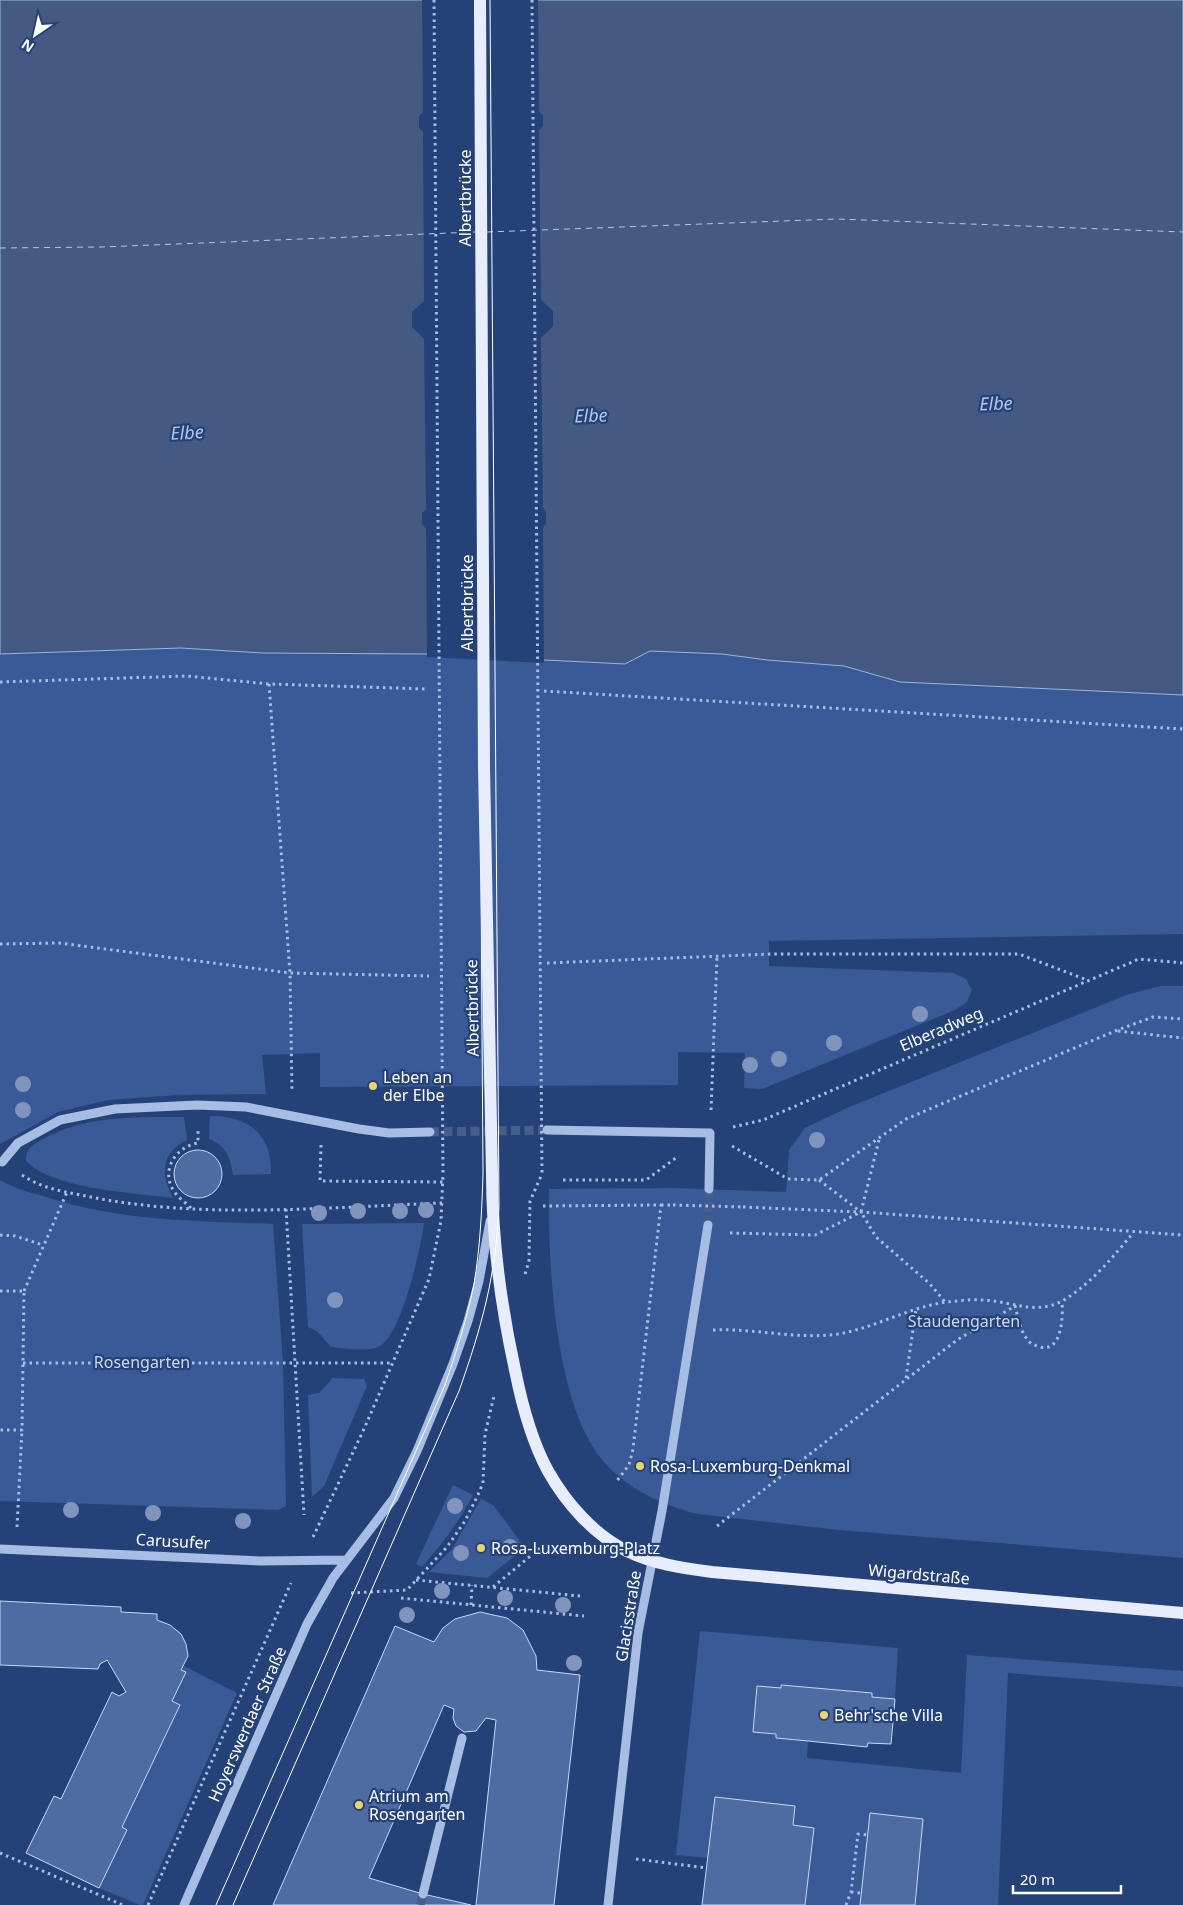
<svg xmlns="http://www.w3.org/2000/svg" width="1183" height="1905" font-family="'Noto Sans',sans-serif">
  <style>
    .green { fill: #395a96 }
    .water { fill: #455a82; stroke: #9cb6e4 }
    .pier { fill: #254278 }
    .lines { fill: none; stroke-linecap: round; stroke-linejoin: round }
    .ferry { stroke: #b2c7eb; stroke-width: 1; stroke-dasharray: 6 5; stroke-linecap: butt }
    .building { fill: #4e6ba2; stroke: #cad8f3 }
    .minor-tunnel { stroke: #465e8c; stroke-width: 9; stroke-dasharray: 9 4.5; stroke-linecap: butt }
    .path { stroke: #a7bde3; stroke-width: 3; stroke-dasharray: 2.5 4; stroke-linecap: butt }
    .minor { stroke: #a7bde3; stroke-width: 9 }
    .major { stroke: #e7edfc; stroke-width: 12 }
    .tram { stroke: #fff; stroke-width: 1 }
    .path-bridge { stroke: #a7bde3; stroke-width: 3; stroke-dasharray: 2.5 4; stroke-linecap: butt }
    .major-bridge { stroke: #e7edfc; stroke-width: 12 }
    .tree { fill: #8094bc }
    .poi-dot { fill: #ecd46c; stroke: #254278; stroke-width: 2 }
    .labels { text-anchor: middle; stroke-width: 4.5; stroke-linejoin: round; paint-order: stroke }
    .street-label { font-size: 16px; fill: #fff; stroke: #254278 }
    .poi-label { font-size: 16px; fill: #fff; stroke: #254278; text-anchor: start }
    .park-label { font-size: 16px; fill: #cad8f3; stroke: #254278 }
    .water-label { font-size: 18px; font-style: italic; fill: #b2c7eb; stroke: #254278 }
  </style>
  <rect width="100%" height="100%" fill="#254278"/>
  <path class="green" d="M181 648 262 653 424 654 625 664 650 651 722 654 767 660 844 666 900 682 1183 695V934L769 941V966L953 973 966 979 972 990 967 1002 955 1010 762 1089 744 1088 745 1053 678 1052V1085L320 1087V1053L262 1055 266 1094 178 1095 108 1100 58 1112 0 1144V654Z
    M1161 986H1183V1558L839 1530 698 1514C664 1506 627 1489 603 1461 554 1403 548 1262 549 1189L673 1188 786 1192 789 1150 805 1128 847 1108 1129 994Z
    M210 1116C248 1116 272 1133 271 1174L233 1175C231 1158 226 1145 209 1139Z
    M184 1117 187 1140C160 1153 161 1174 173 1198 135 1193 53 1189 26 1161 25 1149 34 1144 43 1139 86 1115 137 1117 184 1117Z
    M0 1180C13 1188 28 1192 43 1196 118 1221 195 1221 273 1224L283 1363 286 1506 278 1510 0 1501Z
    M424 1223C421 1248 401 1338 378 1347 365 1352 344 1348 331 1347L317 1331 308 1327 302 1224Z
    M333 1378 364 1379 367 1386 324 1486 312 1497 308 1395 319 1393Z
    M453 1485 473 1495C459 1522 442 1544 422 1567L416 1564Z
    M481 1499 494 1506 525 1548 487 1578 429 1572 452 1549Z
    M700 1631 898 1648 895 1699 872 1697V1693L781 1685 753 1731 776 1734V1738L808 1741 807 1758 961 1773 967 1655 1183 1671V1687L1008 1673 998 1905H915L923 1819 870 1813 860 1905H805L813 1828 793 1825 708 1858 676 1855Z
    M184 1666 237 1693 143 1905H140L99 1888 127 1830 122 1827 180 1705 172 1701 185 1672 181 1670Z"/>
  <path class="water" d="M0 0H1183V695L900 682 844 666 767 660 722 654 650 651 625 664 424 654 262 653 181 648 0 654Z"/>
  <path class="pier" d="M422 0H538L539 111 543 115V126L539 131 541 300 553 311V326L541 338 543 507 546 512V523L543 528 544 663 427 657 426 529 422 524V513L426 509 424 339 412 327V312L424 301 423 132 419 128V116L423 112Z"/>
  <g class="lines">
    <path class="ferry" d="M487 232 837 219 1183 232
      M0 248 102 247 475 232"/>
  </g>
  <path class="building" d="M174 1174a24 24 0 1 1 48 0a24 24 0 1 1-48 0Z
    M0 1601 121 1607V1612L157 1614V1620L170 1625 181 1634 186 1644 188 1656 181 1670 186 1672 172 1701 180 1705 122 1827 127 1830 99 1888 26 1853 54 1796 61 1799 112 1692 119 1696 126 1692 107 1660 100 1664 98 1669 0 1665Z
    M480 1612 507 1618 523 1630 536 1656 537 1670 580 1675 554 1905H476L496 1720 486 1718 476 1731 464 1732 456 1726 453 1718 454 1709 444 1705 369 1878 423 1894 471 1905H273L395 1626 434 1642 443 1628 455 1619Z
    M781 1685 872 1693V1697L895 1699 891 1744 868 1743 867 1747 808 1741 776 1738V1734L753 1732 757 1686 781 1688Z
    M715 1797 795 1806 793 1825 814 1828 805 1905H702Z
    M870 1813 923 1819 915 1905H860Z"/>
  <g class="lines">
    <path class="minor-tunnel" d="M430 1132 547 1130
      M708 1225 709 1189
      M420 1905 423 1894"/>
    <path class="path" d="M0 682 187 676 269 684 427 689
      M269 684 290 973 292 1092
      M544 691 1183 729
      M0 944 59 943 290 973 429 976
      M547 963 772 954H1019L1087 980
      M1118 1031 1183 1038
      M711 1110 717 956
      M733 1127 763 1120 1139 959 1183 963
      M879 1140 861 1212 876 1237 930 1284 945 1302
      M321 1145 320 1181 443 1182
      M732 1146 788 1179 819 1180 906 1119 1115 1031 1153 1017 1183 1019
      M22 1175C41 1188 64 1192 86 1196 199 1220 328 1207 443 1203
      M563 1180H646L677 1157
      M819 1180 861 1212 1183 1235
      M661 1205H673
      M543 1206 661 1205 633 1449 629 1465 616 1482
      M743 1207 860 1212
      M191 1208C186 1203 180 1199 176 1194 159 1173 174 1147 198 1143V1128
      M286 1209 304 1515
      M730 1233 815 1235 861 1212
      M0 1235 15 1236 43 1245
      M525 1274 529 1261 530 1201 542 1174
      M0 1291H24L22 1430H0
      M24 1291 67 1192
      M713 1330C755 1328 796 1340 838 1334 875 1328 909 1307 947 1302 958 1301 970 1299 981 1300 1008 1300 1035 1316 1062 1301 1089 1286 1114 1256 1133 1233
      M23 1363H393
      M906 1378 916 1309
      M717 1526 957 1340 1015 1306C1018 1317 1020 1330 1027 1339 1030 1344 1035 1345 1040 1347 1063 1353 1063 1314 1062 1301
      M17 1527 22 1430
      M313 1537 364 1429 429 1279 441 1221 443 1174
      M416 1580 580 1596
      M493 1587 545 1544
      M351 1593 407 1590 447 1547 465 1521 477 1497 483 1483 485 1434 494 1396
      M401 1598 584 1616
      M471 1605 472 1585
      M0 1853 123 1905
      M636 1859 707 1868
      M851 1892 861 1893
      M148 1905 291 1583
      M846 1905 851 1892 858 1834 868 1835"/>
    <path class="minor" d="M547 1130 710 1133 709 1189
      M2 1162 18 1143 60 1120 115 1109 197 1105 246 1107 359 1129 389 1133 430 1132
      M0 1549 260 1561 345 1560
      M423 1894 462 1738
      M184 1905 307 1624 333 1578 394 1498 417 1451 453 1364 468 1321 479 1281 490 1221
      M608 1905 638 1633 662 1511 708 1225"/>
    <path class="major" d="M492 1174C492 1240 501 1306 515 1370 522 1405 531 1440 548 1471 566 1503 594 1535 627 1551 654 1564 682 1568 712 1572L1183 1613"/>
    <path class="tram" d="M216 1905 445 1385C456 1352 467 1319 474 1284 480 1248 482 1210 483 1173L475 0
      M233 1905 459 1391C482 1326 496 1275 499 1206L490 0"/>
    <path class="path-bridge" d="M434 0 443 1174
      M532 0 542 1174
      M673 1205 743 1207"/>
    <path class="major-bridge" d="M480 0 484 768 492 1174"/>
  </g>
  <g class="tree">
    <circle cx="920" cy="1014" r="8"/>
    <circle cx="834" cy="1043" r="8"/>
    <circle cx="779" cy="1059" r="8"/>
    <circle cx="750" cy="1065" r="8"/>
    <circle cx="23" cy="1084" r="8"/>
    <circle cx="23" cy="1110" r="8"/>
    <circle cx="817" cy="1140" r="8"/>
    <circle cx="426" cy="1210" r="8"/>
    <circle cx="358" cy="1211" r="8"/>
    <circle cx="400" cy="1211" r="8"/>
    <circle cx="319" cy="1213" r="8"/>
    <circle cx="335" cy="1300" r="8"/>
    <circle cx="455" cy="1506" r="8"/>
    <circle cx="71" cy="1510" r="8"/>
    <circle cx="153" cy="1513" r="8"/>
    <circle cx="243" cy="1521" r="8"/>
    <circle cx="510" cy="1547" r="8"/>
    <circle cx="461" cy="1553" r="8"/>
    <circle cx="442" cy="1591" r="8"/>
    <circle cx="505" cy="1598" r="8"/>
    <circle cx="563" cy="1605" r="8"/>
    <circle cx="407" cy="1615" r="8"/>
    <circle cx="574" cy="1663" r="8"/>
  </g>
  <g class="poi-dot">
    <circle cx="373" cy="1086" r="5"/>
    <circle cx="640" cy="1466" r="5"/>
    <circle cx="481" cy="1548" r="5"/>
    <circle cx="824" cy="1715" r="5"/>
    <circle cx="359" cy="1805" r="5"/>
  </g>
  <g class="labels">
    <g class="street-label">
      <text transform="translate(465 198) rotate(-90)" y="6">Albertbrücke</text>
      <text transform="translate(467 603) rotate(-90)" y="6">Albertbrücke</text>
      <text transform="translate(472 1008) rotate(-91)" y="6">Albertbrücke</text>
      <text transform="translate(941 1029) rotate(-23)" y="6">Elberadweg</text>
      <text transform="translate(173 1541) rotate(3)" y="6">Carusufer</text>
      <text transform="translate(919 1574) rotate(5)" y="6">Wigardstraße</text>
      <text transform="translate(628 1616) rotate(-81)" y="6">Glacisstraße</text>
      <text transform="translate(247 1724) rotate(-66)" y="6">Hoyerswerdaer Straße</text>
    </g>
    <g class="poi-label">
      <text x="383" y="1083">Leben an<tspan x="383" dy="18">der Elbe</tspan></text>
      <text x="650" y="1472">Rosa-Luxemburg-Denkmal</text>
      <text x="491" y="1554">Rosa-Luxemburg-Platz</text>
      <text x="834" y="1721">Behr'sche Villa</text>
      <text x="369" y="1802">Atrium am<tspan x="369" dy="18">Rosengarten</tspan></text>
    </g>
    <g class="park-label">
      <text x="964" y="1327">Staudengarten</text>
      <text x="142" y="1368">Rosengarten</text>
    </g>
    <g class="water-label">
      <text transform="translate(996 404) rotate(-2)" y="6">Elbe</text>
      <text transform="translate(591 416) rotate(-2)" y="6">Elbe</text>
      <text transform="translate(187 433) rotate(-3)" y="6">Elbe</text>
    </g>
  </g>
  <g transform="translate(35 35) rotate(214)" stroke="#254278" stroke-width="4" paint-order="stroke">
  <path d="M0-4L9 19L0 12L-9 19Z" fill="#ffffff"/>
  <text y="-8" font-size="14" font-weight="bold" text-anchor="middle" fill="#ffffff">N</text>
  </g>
  <path d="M1013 1885v8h108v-8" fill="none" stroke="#ffffff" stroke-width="2.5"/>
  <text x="1020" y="1885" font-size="15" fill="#ffffff" stroke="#254278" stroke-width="4" paint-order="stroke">20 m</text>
</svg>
